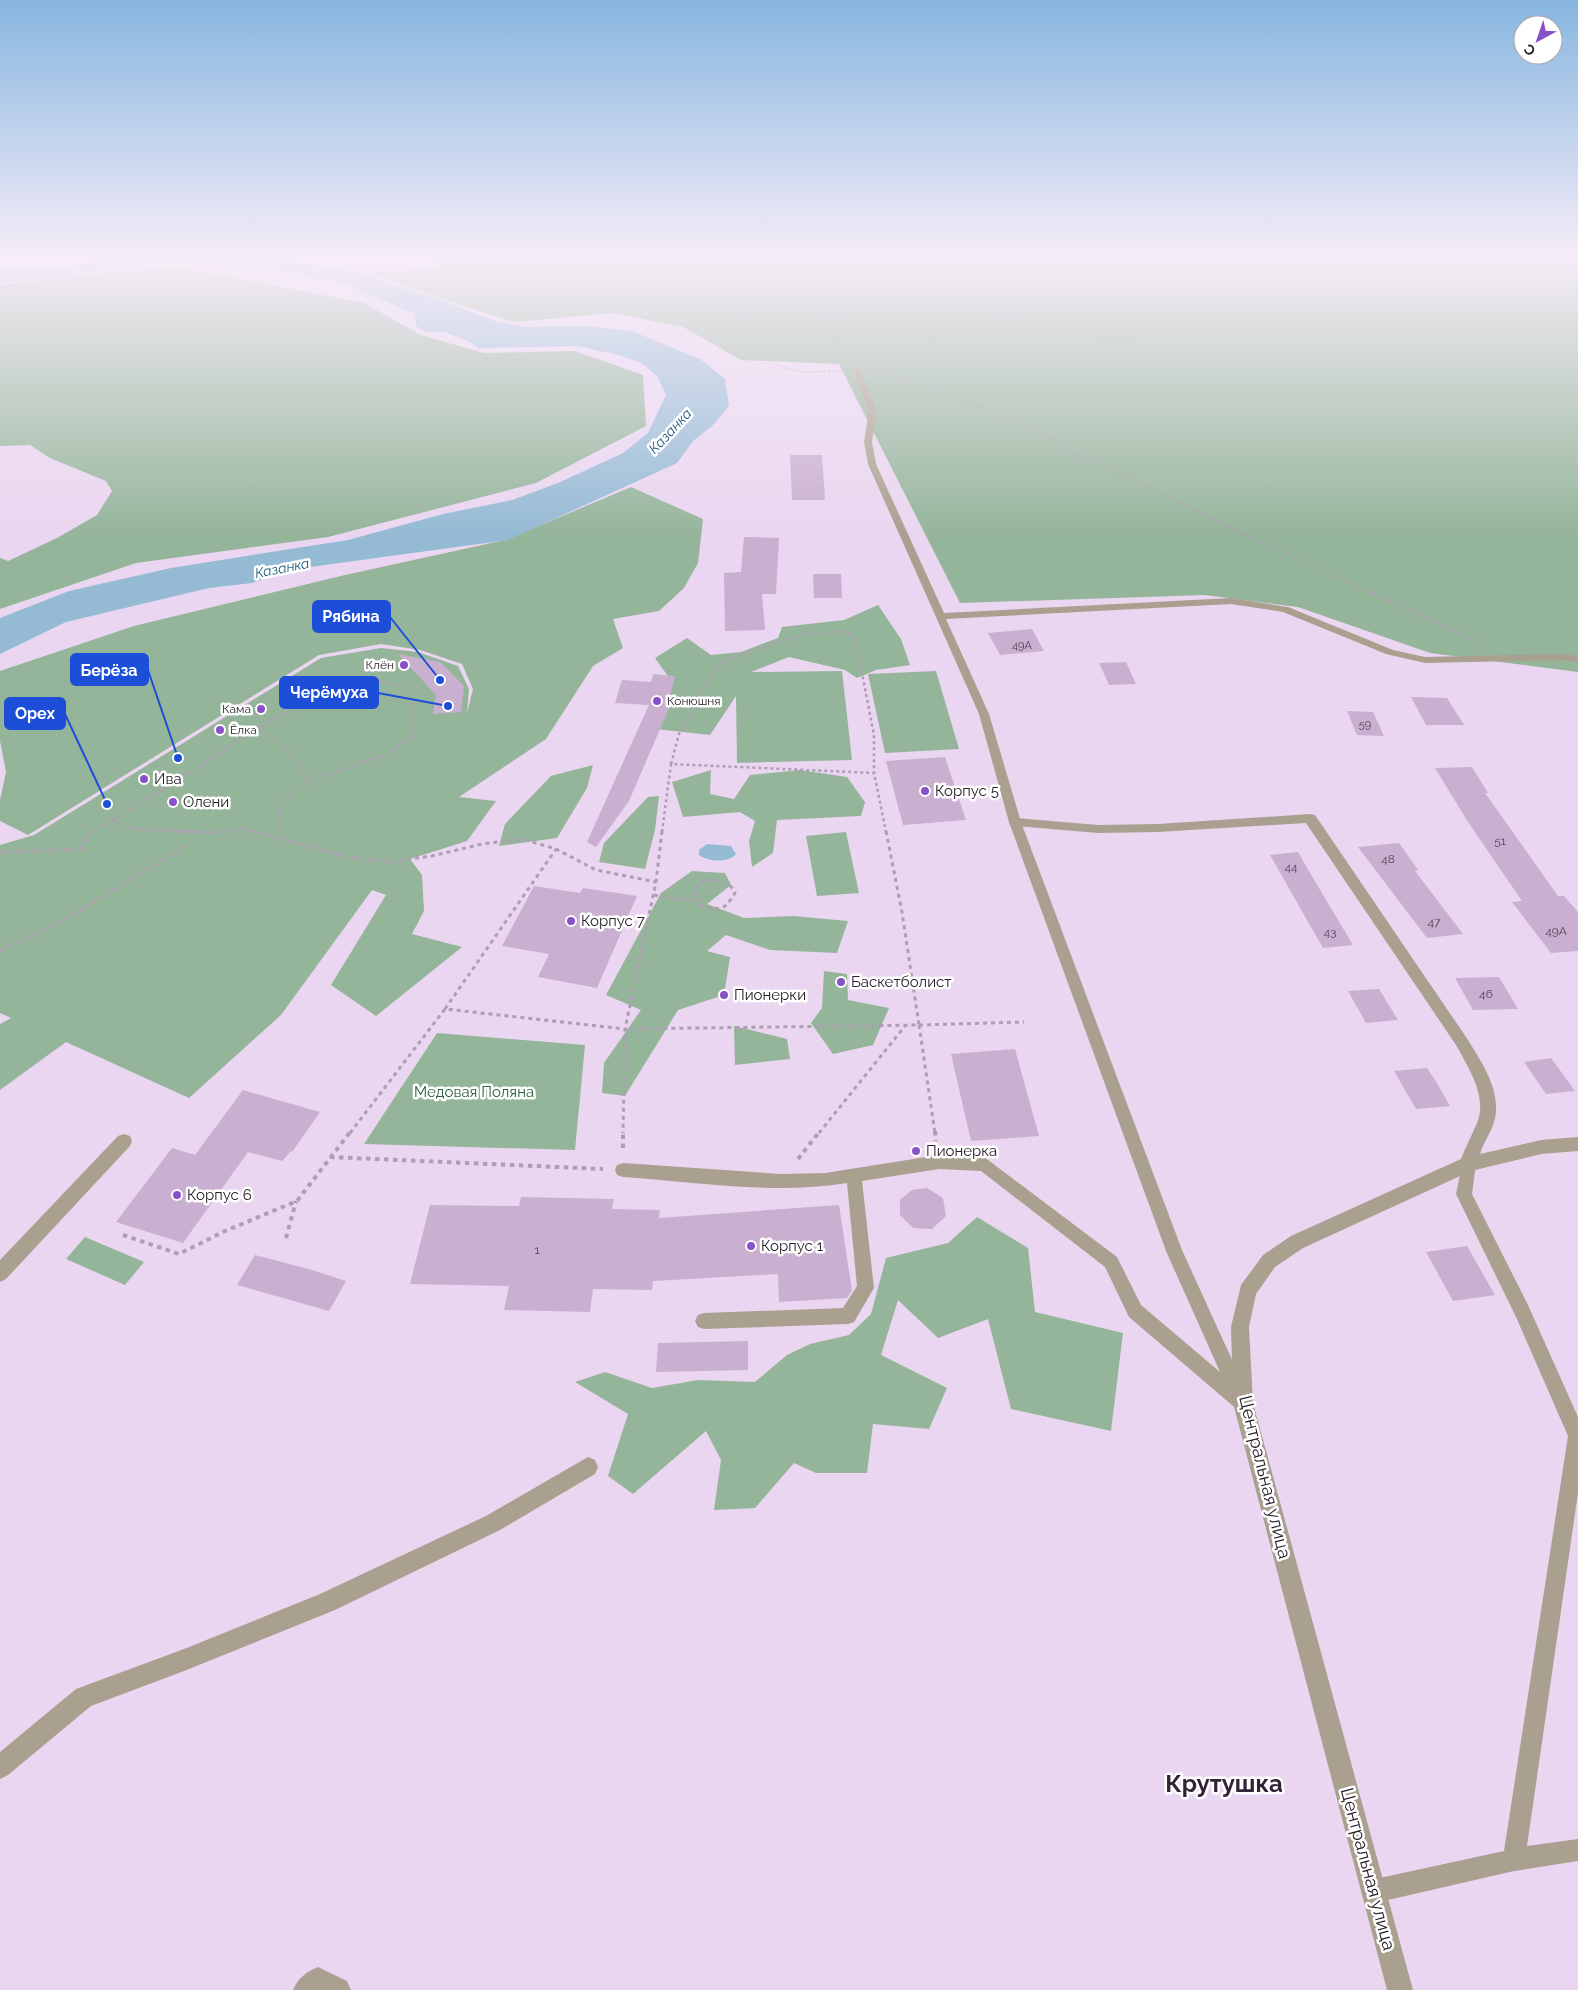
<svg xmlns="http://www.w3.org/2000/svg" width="1578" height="1990" font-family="Raleway,sans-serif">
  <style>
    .green { fill: #95b59b }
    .water { fill: #95bad4 }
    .building { fill: #c9afd0 }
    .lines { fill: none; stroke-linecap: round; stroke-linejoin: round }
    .path-far4 { stroke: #ae9eb3; stroke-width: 1; stroke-dasharray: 2 2; stroke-linecap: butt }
    .path-far3 { stroke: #ae9eb3; stroke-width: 2; stroke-dasharray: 2.5 2.5; stroke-linecap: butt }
    .path-far2 { stroke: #ae9eb3; stroke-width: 2.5; stroke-dasharray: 3 3; stroke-linecap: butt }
    .path-far1 { stroke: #ae9eb3; stroke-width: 3; stroke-dasharray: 4 4; stroke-linecap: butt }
    .path { stroke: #ae9eb3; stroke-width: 4; stroke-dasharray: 4.5 4.5; stroke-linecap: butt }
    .service { fill: #a9a090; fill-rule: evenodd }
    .minor { fill: #a9a090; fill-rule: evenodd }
    .poi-dot { fill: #8951c8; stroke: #fff; stroke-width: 2 }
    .labels { text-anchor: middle; stroke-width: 5; stroke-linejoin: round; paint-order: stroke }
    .far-number-label { font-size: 11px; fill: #504454 }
    .far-poi-label { font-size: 12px; fill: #28212a; stroke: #fff; text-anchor: end }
    .number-label { font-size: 12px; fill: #504454 }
    .far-water-label { font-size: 14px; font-style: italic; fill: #1a587b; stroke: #fff }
    .poi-label { font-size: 15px; fill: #28212a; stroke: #fff; text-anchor: start }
    .park-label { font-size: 15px; fill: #295f39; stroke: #fff }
    .near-street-label { font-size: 18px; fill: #28212a; stroke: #fff }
    .near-district-label { font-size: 24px; font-weight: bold; fill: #322336; stroke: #fff }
    .leader { fill: none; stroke: #1d4ed8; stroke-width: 2 }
    .callout-dot { fill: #1d4ed8; stroke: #fff; stroke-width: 2 }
    .callout { fill: #1d4ed8; stroke: #1d4ed8; stroke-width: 2 }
    .callout-label { font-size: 16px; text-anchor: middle; font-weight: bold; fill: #fff }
  </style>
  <rect width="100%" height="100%" fill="#ead6f0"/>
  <path class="green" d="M427 257H1578V672L1430 653 1298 607 1205 595 960 603 839 364 741 360 683 327 612 313 514 322 435 297 370 272 439 269 433 259Z
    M168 265 364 303 421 335 484 353 575 351 643 375 646 426 536 483 328 537 136 563 0 609V558L8 561 57 538 97 515 112 491 106 481 50 458 30 445 0 446V285Z
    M631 487 703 519 698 563 684 588 659 611 613 619 623 648 593 666 546 739 459 797 496 801 467 841 410 859 422 875 424 911 412 934 462 947 376 1016 331 985 386 895 372 890 281 1015 189 1098 66 1042 0 1090V1024L11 1018 0 1013V845L34 835 321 658 381 648 418 652 458 666 469 689 467 713 473 689 462 664 420 650 381 644 319 655 28 835 0 821V800L6 772 0 741V671L134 626 345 575 505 540Z
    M878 605 901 639 910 665 876 670 857 678 845 670 789 657 751 672 842 671 852 760 737 763 736 696 710 735 656 729 670 679 655 658 687 638 711 655 741 652 778 638 782 627 844 620Z
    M936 671 959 749 885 753 868 674Z
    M593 765 587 788 557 838 499 846 505 824 551 776Z
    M711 770 710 794 734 799 750 775 800 770 847 777 865 802 861 816 777 820 773 853 752 867 749 841 755 821 740 812 683 817 672 782Z
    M659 796 655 830 645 869 599 862 604 843 648 797Z
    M846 832 859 893 817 896 806 836Z
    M692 871 725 873 731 885 707 904 744 918 793 916 848 921 837 953 770 950 726 935 707 951 730 957 724 995 678 1010 625 1096 602 1093 604 1063 641 1010 606 995 661 893Z
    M824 971 847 974 848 1000 889 1008 873 1045 833 1054 811 1023 822 1008Z
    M734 1026 787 1039 790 1059 735 1065Z
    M437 1033 585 1045 575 1150 364 1144Z
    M977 1217 1028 1248 1035 1312 1123 1333 1111 1431 1011 1409 988 1319 938 1338 898 1300 881 1355 947 1388 929 1429 873 1424 867 1473H816L794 1463 755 1508 714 1510 721 1460 706 1431 633 1494 608 1476 628 1414 575 1382 605 1372 652 1388 698 1380 755 1382 787 1355 810 1344 849 1335 871 1314 886 1258 948 1243Z
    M85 1237 144 1262 125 1285 66 1259Z"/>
  <path class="water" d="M118 257H272L355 272 444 301 497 322 526 327 589 326 632 331 700 359 725 379 729 406 712 426 693 441 677 463 508 540 288 570 252 583 209 588 66 622 0 654V618L69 591 171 568 348 540 443 514 512 500 558 483 623 453 648 433 666 395 657 376 641 363 619 355 577 346 479 348 464 339 443 332H426L416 326 415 314 342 283 293 273 211 265 172 264 0 283V268L75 265Z
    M707 844 731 846 736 854C728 863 709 862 699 855V850Z"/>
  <path class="building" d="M790 455H822L825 500H792Z
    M744 537 779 538 776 594H762L765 630 725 631 724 573 741 572Z
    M813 574H841L842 598H814Z
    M1032 629 1044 651 1000 655 988 633Z
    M398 654 440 662 464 686 461 712 433 714 436 695Z
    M1126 662 1136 684 1109 685 1099 663Z
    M653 674 675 676 668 705 670 706 629 801 596 847 587 842 649 705 615 703 622 680 651 682Z
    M1411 697 1447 698 1464 725H1426Z
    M1347 711 1373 712 1384 736 1357 735Z
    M945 757 966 820 903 825 886 761Z
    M1472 767 1488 793H1485L1558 896H1564L1578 912V951L1551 953 1512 902 1522 901 1468 822 1435 768Z
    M1399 843 1418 870 1415 871 1463 934 1427 938 1358 847Z
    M1298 852 1313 878 1353 945 1323 948 1270 855Z
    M534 886 580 893 583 888 637 896 597 988 538 977 549 954 502 946Z
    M1499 977 1518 1009 1473 1010 1455 978Z
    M1379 989 1398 1020 1366 1023 1348 991Z
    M1015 1049 1039 1136 971 1141 951 1054Z
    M1551 1058 1575 1091 1546 1094 1524 1062Z
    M1427 1068 1437 1083 1450 1106 1416 1109 1394 1071Z
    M243 1090 320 1112 292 1152 291 1151 282 1161 248 1152 183 1243 116 1222 172 1148 195 1155Z
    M927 1188 943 1198 946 1216 932 1229 913 1228 900 1215V1200L912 1190Z
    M521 1197 614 1199 612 1209 660 1210 659 1218 839 1205 852 1291 847 1298 779 1302 778 1274 653 1281 652 1290 593 1289 590 1312 504 1310 509 1286 410 1284 430 1205 519 1206Z
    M1467 1246 1495 1295 1453 1301 1426 1252Z
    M255 1255 312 1270 346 1281 329 1311 237 1285Z
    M748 1341V1370L656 1372 658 1343Z"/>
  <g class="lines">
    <path class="path-far4" d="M446 257C455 278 487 278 507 280
      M743 257 758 273 829 323 848 356
      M518 286 554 293 608 276 686 275 731 297 761 334 769 354 779 366 802 372 841 371
      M554 293C567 314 596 307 617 302
      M728 295 782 292
      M829 323 963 257
      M901 357 933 342 994 326 1070 278 1086 264 1082 257
      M874 365 898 358 1110 343 1334 352 1417 361 1578 362
      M877 373 921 383 976 406"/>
    <path class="path-far3" d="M973 405 1046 436 1089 460 1374 595"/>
    <path class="path-far2" d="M1372 593 1477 641
      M260 729 289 751 309 781
      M671 764 679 734 713 673 727 660 796 636 844 631 855 637 874 735V773
      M112 820 134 829 201 832
      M92 832 193 771 245 736 345 680 367 678 402 686C412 699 416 709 409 724L415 736 384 755 309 781 285 798 279 812 281 832
      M217 832 243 829 256 832
      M662 832 671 764 874 773 886 832"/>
    <path class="path-far1" d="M176 831 212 833 226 831
      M251 831 348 857 388 862 432 856 482 844 522 839 556 849 596 870 656 882
      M280 831 281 838
      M662 831 656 882 625 1029 919 1025
      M886 831 902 912 919 1025
      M0 852 81 849 88 835 94 831
      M707 880C719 880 730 881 735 893L727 905C715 912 703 909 693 899 694 888 697 884 707 880Z
      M654 895 674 899H693
      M0 950 59 923 187 845
      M445 1009 556 849
      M919 1025 1024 1022
      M919 1025 935 1133
      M350 1133 445 1009 625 1029 623 1133
      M819 1133 905 1026"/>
    <path class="path" d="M935 1131 936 1141
      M623 1148V1131
      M330 1157 603 1169
      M798 1159 820 1131
      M123 1235 179 1254 225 1231 297 1201 351 1131
      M286 1238 296 1201"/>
    <path class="service" d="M853 368 860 370 874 404 876 417 872 442 876 464 944 613 1231 598 1288 607 1393 650 1425 657 1565 654 1578 656V662L1565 660 1425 663 1386 654 1283 612 1231 604 946 619 989 714 1021 822 1182 1250 1249 1397 1245 1406 1239 1409 1233 1406 1129 1317 1105 1267 981 1171 939 1169 862 1181 874 1288 854 1322 848 1324 704 1329 698 1327 695 1321 698 1315 704 1313 843 1308 857 1286 847 1183C775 1195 696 1182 623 1177L617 1175 615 1170 617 1165 623 1163 781 1174 825 1173 939 1155 984 1157 1117 1257 1141 1305 1220 1372 1166 1251 1009 822 979 714 868 464 864 442 868 417 866 404Z
      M1468 1157 1473 1159 1476 1164 1472 1194 1528 1305 1578 1417V1493L1527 1846 1578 1839V1861L1514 1871 1375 1903 1367 1899 1363 1891 1367 1883 1375 1879 1504 1851 1568 1436 1516 1317 1456 1194 1463 1159Z"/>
    <path class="minor" d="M1310 814 1315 815 1466 1037C1481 1061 1503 1092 1494 1122 1491 1133 1483 1143 1480 1154L1541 1140 1578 1137V1151L1541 1154 1471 1171 1303 1248 1275 1267 1256 1294 1249 1327 1253 1403 1413 1990H1387L1233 1403 1231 1327 1241 1285 1263 1255 1291 1236 1461 1159C1466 1146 1472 1135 1477 1123 1488 1097 1468 1067 1456 1045L1306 823 1158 832 1098 833 1015 826 1008 822 1015 818 1098 825 1158 824Z
      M124 1134 130 1136 132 1141 130 1146 6 1279 0 1282V1260L118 1136Z
      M588 1457 595 1460 598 1467 595 1474 500 1530 335 1610 184 1671 91 1706 8 1775 0 1779V1752L76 1689 184 1649 320 1594 486 1516Z
      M318 1967 347 1981 351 1990H293C298 1978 306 1972 318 1967Z"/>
  </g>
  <linearGradient id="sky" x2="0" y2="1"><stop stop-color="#87b6e0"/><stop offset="0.48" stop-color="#f6edf8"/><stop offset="1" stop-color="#f6edf8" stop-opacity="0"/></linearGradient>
  <rect width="1578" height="535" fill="url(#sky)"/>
  <g class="poi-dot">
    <circle cx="404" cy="665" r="5"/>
    <circle cx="657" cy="701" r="5"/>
    <circle cx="261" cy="709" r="5"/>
    <circle cx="220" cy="730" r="5"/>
    <circle cx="144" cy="779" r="5"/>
    <circle cx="925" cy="791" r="5"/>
    <circle cx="173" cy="802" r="5"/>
    <circle cx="571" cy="921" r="5"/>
    <circle cx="841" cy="982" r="5"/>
    <circle cx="724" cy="995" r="5"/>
    <circle cx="916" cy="1151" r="5"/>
    <circle cx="177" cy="1195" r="5"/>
    <circle cx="751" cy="1246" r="5"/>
  </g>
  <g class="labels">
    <g class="far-number-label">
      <text x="1022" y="649">49А</text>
      <text x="1365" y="728">59</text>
    </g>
    <g class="far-poi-label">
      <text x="394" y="669">Клён</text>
      <text x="667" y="705" text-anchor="start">Конюшня</text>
      <text x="251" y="713">Кама</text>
      <text x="230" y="734" text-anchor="start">Ёлка</text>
    </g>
    <g class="number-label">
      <text x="1500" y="845">51</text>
      <text x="1388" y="863">48</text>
      <text x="1291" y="871">44</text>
      <text x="1434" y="926">47</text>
      <text x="1556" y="935">49А</text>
      <text x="1330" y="936">43</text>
      <text x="1486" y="998">46</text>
      <text x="537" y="1254">1</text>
    </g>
    <g class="far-water-label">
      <text transform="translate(670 431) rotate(-47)" y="5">Казанка</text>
      <text transform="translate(282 568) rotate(-11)" y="5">Казанка</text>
    </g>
    <g class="poi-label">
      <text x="154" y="784">Ива</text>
      <text x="935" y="796">Корпус 5</text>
      <text x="183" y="807">Олени</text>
      <text x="581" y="926">Корпус 7</text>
      <text x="851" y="987">Баскетболист</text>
      <text x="734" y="1000">Пионерки</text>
      <text x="926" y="1156">Пионерка</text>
      <text x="187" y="1200">Корпус 6</text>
      <text x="761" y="1251">Корпус 1</text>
    </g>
    <g class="park-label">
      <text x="474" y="1097">Медовая Поляна</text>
    </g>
    <g class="near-street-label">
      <text transform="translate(1265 1477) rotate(76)" y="6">Центральная улица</text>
      <text transform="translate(1368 1869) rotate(75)" y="6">Центральная улица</text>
    </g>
    <g class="near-district-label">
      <text x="1224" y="1792">Крутушка</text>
    </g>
  </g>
  <path class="leader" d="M440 680L390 617M178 758L148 670M448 706L378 693M107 804L65 714"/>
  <g class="callout-dot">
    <circle cx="440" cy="680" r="5"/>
    <circle cx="178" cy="758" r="5"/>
    <circle cx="448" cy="706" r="5"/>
    <circle cx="107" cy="804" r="5"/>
  </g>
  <g class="callout">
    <rect x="313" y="601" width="77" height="31" rx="5"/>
    <rect x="71" y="654" width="77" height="31" rx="5"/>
    <rect x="280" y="677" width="98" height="31" rx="5"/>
    <rect x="5" y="698" width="60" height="31" rx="5"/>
  </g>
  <g class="callout-label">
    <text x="351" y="622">Рябина</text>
    <text x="109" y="676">Берёза</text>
    <text x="329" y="698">Черёмуха</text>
    <text x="35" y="719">Орех</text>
  </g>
  <g transform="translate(1538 40) rotate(220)"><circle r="24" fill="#ffffff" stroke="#a9a6aa"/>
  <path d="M0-4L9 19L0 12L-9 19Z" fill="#8951c8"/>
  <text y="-8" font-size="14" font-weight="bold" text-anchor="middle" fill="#28212a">С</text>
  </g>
</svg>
